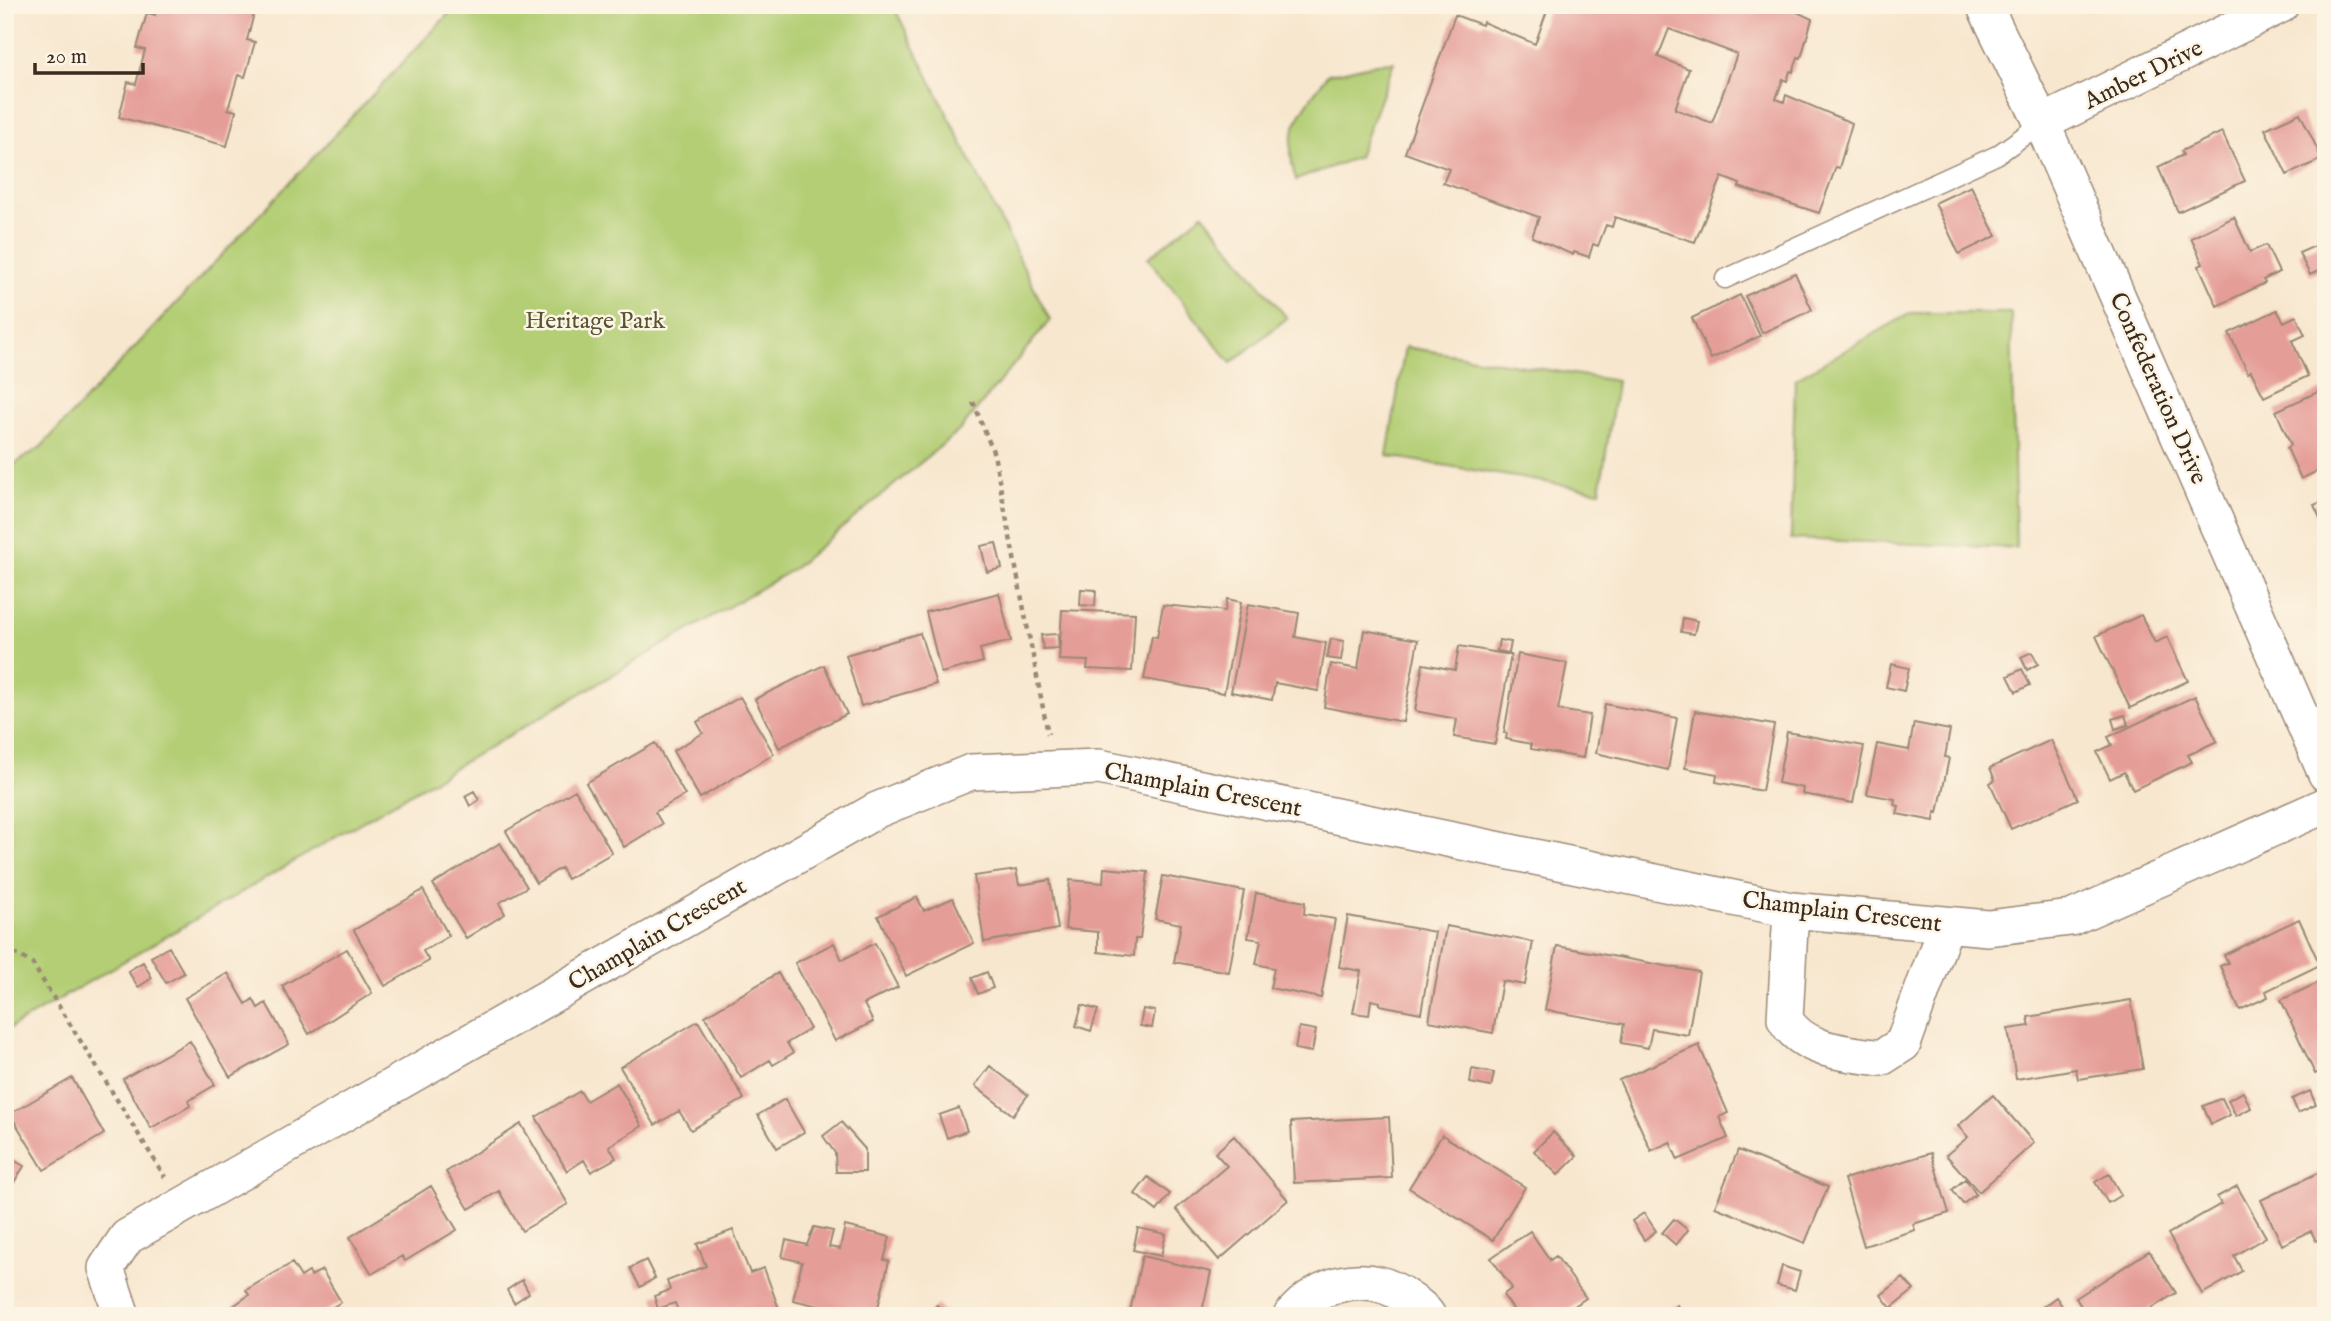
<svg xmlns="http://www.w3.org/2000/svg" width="2331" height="1321" font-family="'IM FELL English',serif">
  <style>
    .green { fill: #b3ce74; stroke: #777c49; stroke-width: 2 }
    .building { fill: #e59d98; fill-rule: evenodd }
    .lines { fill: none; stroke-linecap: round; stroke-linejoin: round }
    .service-casing { stroke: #9a8876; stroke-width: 21 }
    .minor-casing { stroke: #9a8876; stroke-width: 38 }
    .path { stroke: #9a8876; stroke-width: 4.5; stroke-dasharray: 5 5; stroke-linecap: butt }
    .service { stroke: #fff; stroke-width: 18 }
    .minor { stroke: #fff; stroke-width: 35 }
    .labels { text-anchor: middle; stroke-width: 5; stroke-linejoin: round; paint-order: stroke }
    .street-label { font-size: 24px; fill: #3b2a1e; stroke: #fcf5e5 }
    .park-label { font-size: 24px; fill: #595334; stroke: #fcf5e5 }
  </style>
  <rect width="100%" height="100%" fill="#fcf5e5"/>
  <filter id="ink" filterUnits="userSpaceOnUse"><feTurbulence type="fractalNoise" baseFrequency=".0143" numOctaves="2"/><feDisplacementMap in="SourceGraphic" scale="14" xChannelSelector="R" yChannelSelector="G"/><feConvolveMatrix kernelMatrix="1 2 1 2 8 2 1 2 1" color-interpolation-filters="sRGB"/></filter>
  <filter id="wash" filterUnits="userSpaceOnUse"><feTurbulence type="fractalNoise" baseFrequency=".00686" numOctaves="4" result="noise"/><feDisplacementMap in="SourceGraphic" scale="28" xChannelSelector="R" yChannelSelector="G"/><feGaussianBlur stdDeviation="1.57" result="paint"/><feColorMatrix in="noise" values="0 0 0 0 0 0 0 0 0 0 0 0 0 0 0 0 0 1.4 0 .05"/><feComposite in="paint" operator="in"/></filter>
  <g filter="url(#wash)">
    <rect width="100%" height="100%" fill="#f8e7cf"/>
    <path class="green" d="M457 5H893L1050 320 961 429 793 569 5 1031V470L41 447Z
      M1394 62 1358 157 1296 180C1281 132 1301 112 1328 74 1352 71 1370 63 1394 62Z
      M1203 214 1287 318 1231 363 1148 258Z
      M1911 313H2011L2016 548 1791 539 1795 379Z
      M1405 347 1617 381 1600 491 1387 456Z"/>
    <g id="blocks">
      <path class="building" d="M157 5H265L264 9 256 6 247 40 255 42 245 77 238 75 228 109 236 111 227 146 119 117 128 82 136 84 145 50 137 48 147 13 155 15Z
        M1549 5H1782L1812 19 1801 58 1798 57 1793 72 1790 71 1787 81 1783 79 1776 99 1784 102 1786 95 1852 123 1839 168 1836 167 1819 213 1739 187 1740 184 1722 177 1695 242 1615 217 1612 227 1606 225 1598 246 1593 244 1589 257 1574 252 1573 255 1532 237 1539 217 1443 183 1449 169 1405 153 1455 15 1482 25 1483 22 1535 44ZM1669 29 1737 54 1712 123 1675 109 1689 69 1658 57Z
        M2300 113 2322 159 2287 175 2265 129Z
        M2222 132 2245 181 2178 212 2158 167 2183 155 2181 151Z
        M1971 186 1996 236 1959 254 1935 203Z
        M2234 217 2250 252 2266 245 2279 272 2263 280 2265 283 2217 306 2199 266 2203 264 2191 238Z
        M2317 245 2326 267 2310 275 2299 253Z
        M1795 273 1812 310 1762 333 1745 296Z
        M1740 295 1760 336 1711 359 1692 318Z
        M2277 310 2284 322 2296 316 2305 335 2292 341 2308 376 2264 397 2251 371 2248 373 2229 333Z
        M2322 390 2326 397V467L2301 479 2287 448 2291 445 2276 411Z
        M2326 500V531L2314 505Z
        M996 543 1002 568 987 572 981 546Z
        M1081 589 1096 590 1095 606 1080 605Z
        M999 593 1011 641 980 649 983 662 941 673 926 612Z
        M1227 599 1241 602 1224 693 1144 679 1152 636 1157 637 1163 605 1225 611Z
        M1248 604 1299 613 1295 637 1326 643 1318 691 1275 683 1272 700 1231 692Z
        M1062 610 1135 613 1132 671 1087 669 1088 661 1059 660Z
        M2141 615 2155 643 2167 637 2188 681 2130 708 2096 636Z
        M1683 618 1697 621 1694 634 1681 632Z
        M1364 630 1418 640 1403 722 1324 707 1331 664 1358 669Z
        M920 633 936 684 861 706 846 655Z
        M1058 634 1059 648 1043 649 1041 635Z
        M1331 639 1344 641 1341 660 1327 658Z
        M1499 640 1511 642 1509 653 1497 651Z
        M1459 646 1511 655 1495 744 1454 737 1457 719 1415 711 1423 664 1455 670Z
        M2032 652 2038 664 2027 670 2021 657Z
        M1518 654 1567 663 1558 710 1590 715 1583 758 1531 749V744L1506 739 1507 733H1504Z
        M1891 664 1909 668 1904 691 1886 687Z
        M824 665 847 714 779 748 755 699Z
        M2022 669 2030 685 2016 692 2008 676Z
        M2195 696 2217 741 2188 755 2192 762 2133 790 2124 772 2110 779 2097 752 2112 745 2108 737Z
        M740 697 774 754 700 798 673 751 703 733 697 722Z
        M1605 704 1677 718 1668 770 1596 753Z
        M1695 711 1774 725 1762 791 1716 782 1717 774 1685 768Z
        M2125 715 2128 725 2115 729 2112 719Z
        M1914 723 1950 730 1945 757 1949 758 1938 813 1935 812 1934 821 1897 814 1899 806 1894 805 1895 799 1867 794 1877 744 1909 750Z
        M1787 732 1864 746 1853 803 1802 794 1803 788 1778 783Z
        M2051 740 2078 799 2011 829 1990 783 1995 780 1990 768Z
        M655 743 685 795 655 812 662 824 624 847 586 783Z
        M575 790 612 853 567 879 561 868 536 883 506 831Z
        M474 791 479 800 470 806 465 796Z
        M500 843 527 887 499 903 505 914 466 938 433 884Z
        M1104 868 1148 872 1140 939H1135L1134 956 1098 952V932L1065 929 1070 880 1103 883Z
        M1016 870 1019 885 1050 880 1058 929 984 942 974 876Z
        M1163 876 1244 891 1229 972 1174 962 1181 924 1155 919Z
        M423 890 449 936 423 951 429 961 385 986 354 930Z
        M1256 893 1305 902 1304 914 1335 919 1321 998 1270 988 1274 968 1256 964 1261 940 1248 938Z
        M917 897 924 911 953 898 974 943 906 976 878 916Z
        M1348 916 1435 932 1421 1013 1380 1005V1002L1371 1000 1369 1015 1353 1013 1361 971 1339 967Z
        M2299 919 2320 965 2266 991 2268 997 2240 1010 2220 966 2228 963 2224 955Z
        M1446 926 1533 942 1525 985 1502 981 1493 1033 1429 1021Z
        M834 943 842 960 875 943 898 987 864 1004 873 1022 835 1041 795 963Z
        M1557 946 1699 972 1688 1035 1652 1029 1648 1048 1621 1043 1624 1024 1545 1010Z
        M169 947 184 973 166 983 151 957Z
        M347 949 372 993 309 1034 282 986Z
        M143 962 152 978 138 987 128 971Z
        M987 972 993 988 978 994 972 978Z
        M228 973 246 1004 253 999 258 1008 266 1003 289 1044 230 1077 185 998Z
        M778 973 810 1029 787 1043 793 1053 773 1065 770 1060 741 1078 705 1016Z
        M2326 979V1069L2315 1074 2281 1000Z
        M2131 1000 2143 1069 2078 1079 2076 1069 2016 1079 2008 1029 2030 1026 2028 1017Z
        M1082 1005 1098 1010 1091 1031 1076 1026Z
        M1143 1009 1155 1011 1152 1028 1140 1026Z
        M698 1021 744 1099 691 1130 679 1111 655 1125 620 1067Z
        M1299 1027 1316 1030 1312 1052 1295 1049Z
        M190 1041 215 1085 188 1101 190 1106 151 1128 123 1079Z
        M1699 1045 1728 1113 1719 1117 1728 1138 1678 1160 1670 1142 1651 1151 1619 1080Z
        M990 1066 1028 1095 1013 1115 975 1086Z
        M1472 1069 1494 1073 1491 1087 1470 1083Z
        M72 1078 104 1134 44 1170 10 1114Z
        M617 1083 642 1126 609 1146 616 1158 591 1172 584 1160 567 1171 536 1117 580 1091 586 1101Z
        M2310 1091 2316 1105 2298 1113 2292 1099Z
        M2243 1092 2251 1108 2236 1116 2228 1100Z
        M1993 1095 2034 1143 1979 1192 1946 1155 1968 1137 1958 1126Z
        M2222 1098 2230 1115 2211 1124 2203 1106Z
        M785 1099 804 1132 777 1148 758 1115Z
        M959 1108 967 1131 947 1138 939 1115Z
        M1389 1117 1392 1178 1294 1183 1291 1122Z
        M841 1122 865 1149V1172H836L835 1153 823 1136Z
        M521 1124 568 1204 522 1231 499 1191 469 1209 446 1172Z
        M1553 1132 1577 1156 1558 1175 1534 1151Z
        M1442 1135 1525 1187 1493 1240 1409 1188Z
        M1234 1136 1288 1200 1219 1260 1176 1209 1227 1166 1215 1153Z
        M1738 1150 1828 1187 1805 1243 1715 1207Z
        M1931 1153 1949 1213 1913 1224 1915 1230 1864 1246 1844 1179Z
        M5 1155 24 1166 5 1197Z
        M2326 1169V1237L2316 1241 2311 1231 2282 1245 2261 1200Z
        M2109 1174 2121 1195 2108 1203 2095 1182Z
        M1148 1177 1170 1194 1157 1211 1135 1194Z
        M1965 1179 1976 1194 1963 1204 1952 1190Z
        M431 1186 457 1230 405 1261 402 1256 372 1274 350 1237Z
        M2237 1186 2266 1237 2234 1256 2242 1271 2202 1294 2168 1234 2221 1204 2217 1197Z
        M1644 1213 1656 1231 1644 1240 1632 1221Z
        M1674 1219 1688 1230 1676 1245 1662 1233Z
        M845 1226 890 1237 884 1260 889 1261 876 1316H826L827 1308 793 1300 802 1262 782 1257 786 1240 807 1245 814 1227 833 1231 829 1247 840 1249Z
        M1138 1228 1166 1234 1161 1256 1133 1250Z
        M733 1230 750 1273 764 1268 779 1309 761 1316H680L675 1303 658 1309 654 1296 670 1290 667 1281 706 1266 697 1244Z
        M1530 1231 1550 1260 1556 1256 1586 1298 1560 1316H1518L1503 1295 1512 1288 1491 1258Z
        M2149 1251 2176 1293 2147 1311 2150 1316H2087L2076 1298Z
        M1142 1256 1211 1272 1201 1316H1129Z
        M646 1260 655 1278 640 1287 630 1268Z
        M292 1263 301 1277 309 1272 311 1276 322 1270 341 1302 318 1316H219L249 1295 246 1290Z
        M1782 1266 1800 1272 1795 1290 1777 1285Z
        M1903 1278 1914 1290 1891 1308 1881 1295Z
        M522 1280 529 1293 514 1303 507 1290Z
        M2056 1297 2069 1316H2031Z
        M937 1305 948 1316H926Z
        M1677 1305 1684 1316H1660Z"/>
    </g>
  </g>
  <g filter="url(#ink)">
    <use href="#blocks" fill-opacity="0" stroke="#9a8876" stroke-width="2"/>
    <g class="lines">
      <defs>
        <path id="service" d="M1725 279 1997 155 2042 123"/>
        <path id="minor" d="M1984 5 2042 123 2326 774
          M2042 123 2281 5
          M1791 910 1785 1019C1803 1052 1848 1053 1881 1058L1903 1044 1946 925
          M122 1316 106 1268 127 1237 877 810 971 772 1099 767 1791 910 1988 928 2071 918 2326 805
          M1291 1316C1319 1281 1370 1269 1407 1298 1415 1303 1423 1308 1428 1316"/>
      </defs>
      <use href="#service" class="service-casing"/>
      <use href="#minor" class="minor-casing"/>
      <path class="path" d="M973 402 994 454 1048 734
        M5 948 32 963 165 1177"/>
      <use href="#service" class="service"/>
      <use href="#minor" class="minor"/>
    </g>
  </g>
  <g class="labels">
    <g class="street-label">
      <text transform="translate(2143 74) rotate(-26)" y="8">Amber Drive</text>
      <text transform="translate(2159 388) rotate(66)" y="8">Confederation Drive</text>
      <text transform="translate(1203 789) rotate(11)" y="8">Champlain Crescent</text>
      <text transform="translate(1842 911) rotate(7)" y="8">Champlain Crescent</text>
      <text transform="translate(657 934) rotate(-30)" y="8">Champlain Crescent</text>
    </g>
    <g class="park-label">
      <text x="595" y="328">Heritage Park</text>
    </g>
  </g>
  <rect width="2331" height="1321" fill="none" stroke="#fcf5e5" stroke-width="28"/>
  <path d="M35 63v10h108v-10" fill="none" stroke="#3b2a1e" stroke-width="3.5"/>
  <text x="46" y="63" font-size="21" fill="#3b2a1e" stroke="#fcf5e5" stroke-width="5" paint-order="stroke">20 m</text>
</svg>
